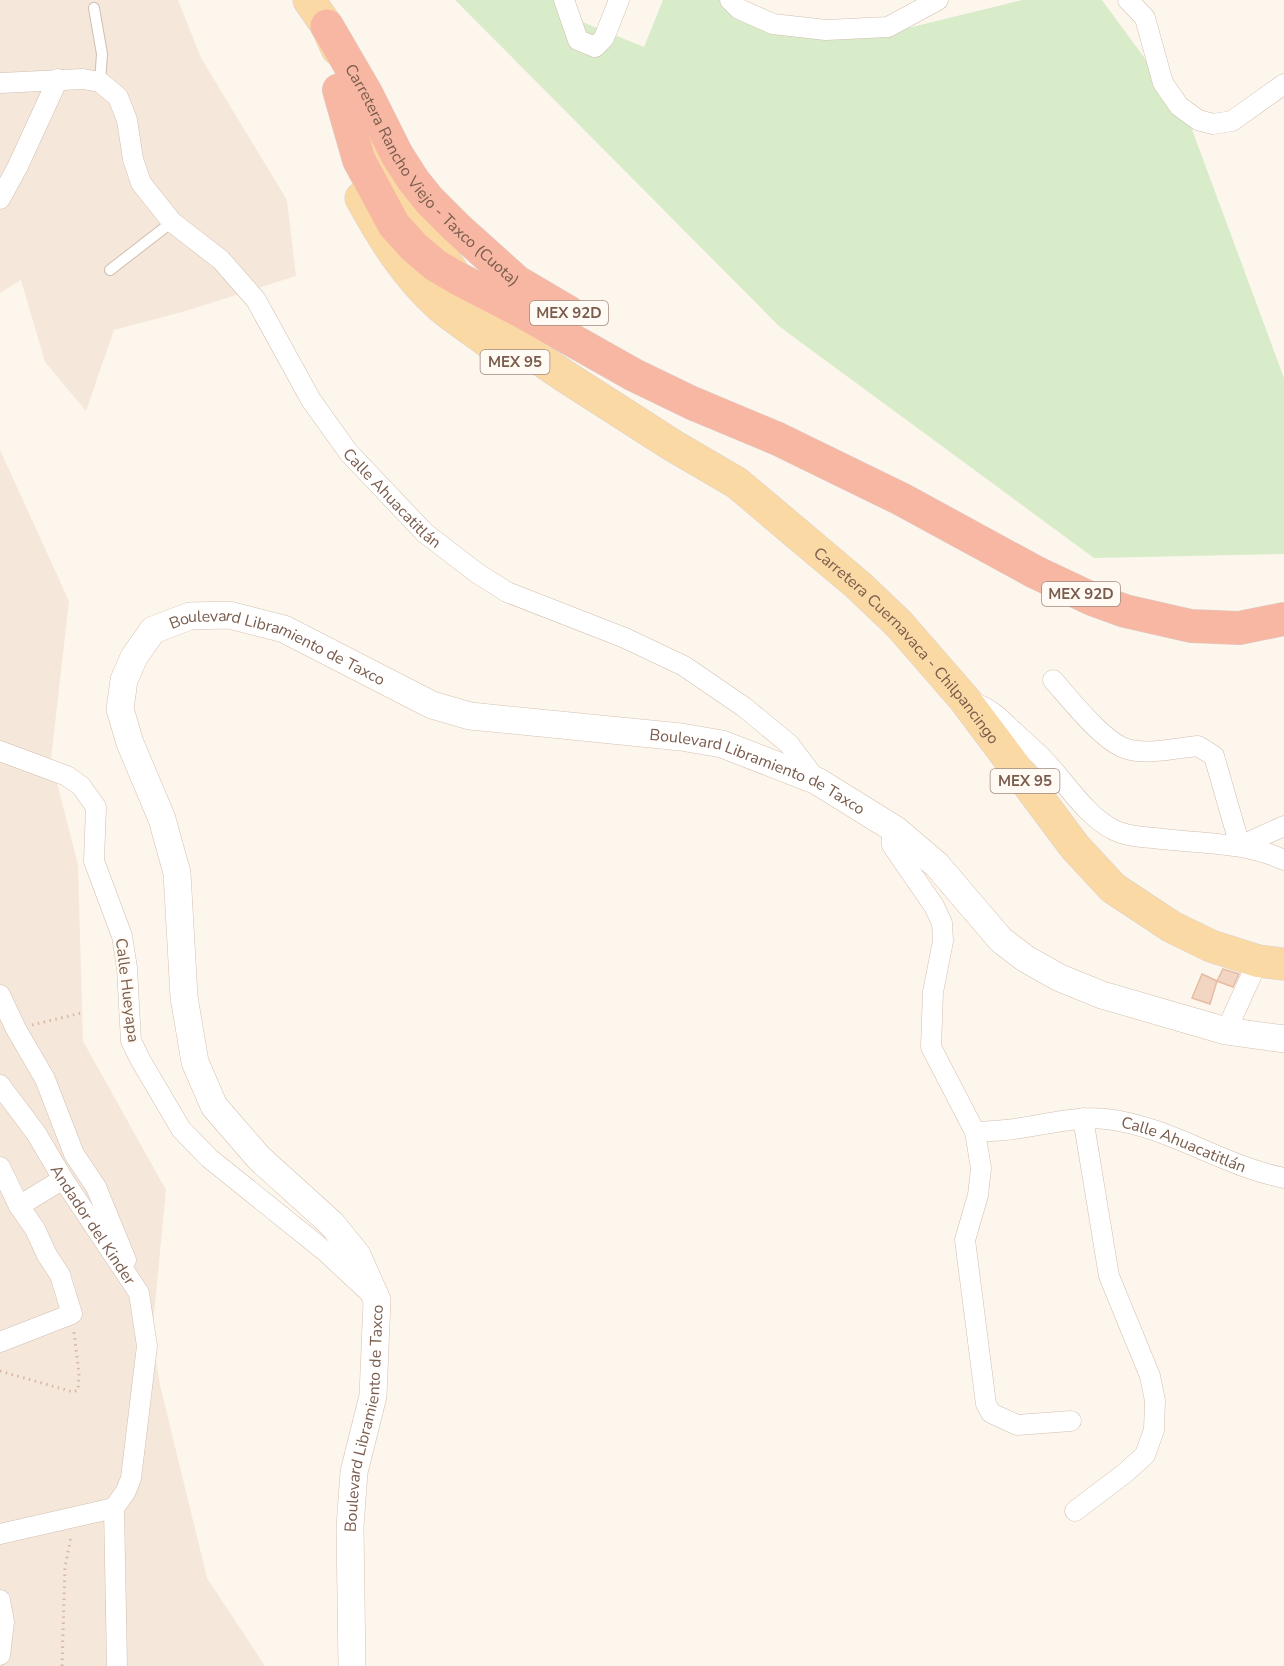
<svg xmlns="http://www.w3.org/2000/svg" width="1284" height="1666" font-family="'Nunito Sans',sans-serif">
  <style>
    .residential { fill: #f5e8da }
    .green { fill: #d8ecc9 }
    .building { fill: #f3d5c3; stroke: #e6bba3; stroke-width: 1.5 }
    .lines { fill: none; stroke-linecap: round; stroke-linejoin: round }
    .service-casing { stroke: #d1beb0; stroke-width: 12 }
    .minor-casing { stroke: #d1beb0; stroke-width: 21 }
    .secondary-casing { stroke: #d6c0b0; stroke-width: 28 }
    .primary-casing { stroke: #dad1cd; stroke-width: 33 }
    .motorway-casing { stroke: #dad1cd; stroke-width: 34 }
    .path { stroke: #d9b8a5; stroke-width: 3; stroke-dasharray: 1.5 4.5; stroke-linecap: butt }
    .service { stroke: #fff; stroke-width: 10 }
    .minor { stroke: #fff; stroke-width: 20 }
    .secondary { stroke: #fff; stroke-width: 27 }
    .primary { stroke: #fbd9a5; stroke-width: 32 }
    .motorway { stroke: #f7b7a3; stroke-width: 33 }
    .labels { text-anchor: middle; stroke-width: 4.5; stroke-linejoin: round; paint-order: stroke }
    .shield { fill: #fffaf3; stroke: #a28b7f; stroke-width: 1.5 }
    .shield-label { font-size: 15px; font-weight: bold; fill: #7a5c4d }
    .street-label { font-size: 16px; fill: #7a5c4d; stroke: #fffaf3 }
  </style>
  <rect width="100%" height="100%" fill="#fdf6ec"/>
  <path class="residential" d="M0 0H178L201 58 287 200 296 276 189 310 114 330 86 411 45 362 21 280 0 293Z
    M0 450 69 601 51 759 78 865 83 1041 166 1190 152 1336 160 1385 207 1578 265 1666H0Z"/>
  <path class="green" d="M455 0H575L580 21 644 47 663 0H734L749 11 896 31 1022 0H1102L1187 116 1284 378V554L1094 558 780 327Z"/>
  <path class="building" d="M1223 969 1239 974 1233 987 1217 981Z
    M1202 974 1217 981 1210 1004 1192 998Z"/>
  <g class="lines">
    <defs>
      <path id="service" d="M94 8 102 54 100 82
        M110 270 172 222"/>
      <g id="minor">
        <path d="M564 0 578 40 595 47 604 38 619 0"/>
        <path d="M730 0 739 9 773 24 826 30 888 27 938 0"/>
        <path d="M1128 0 1145 18 1163 83 1179 106 1198 120 1213 124 1232 121 1284 84"/>
        <path id="s1" d="M0 83 83 79 100 82 118 97 127 120 133 159 141 183 172 222 221 260 256 300 311 400 349 453 425 533 477 573 507 592 625 638 684 666 744 707 789 744 817 781"/>
        <path d="M0 199 17 168 58 79"/>
        <path d="M1053 680C1070 699 1101 739 1124 748 1144 756 1178 748 1198 746L1214 756 1240 846"/>
        <path d="M972 702C989 707 1001 719 1013 731 1024 741 1036 751 1046 762 1067 784 1086 816 1114 830 1126 836 1141 837 1154 838 1198 844 1243 841 1284 860"/>
        <path d="M0 751 67 776 81 786 96 807 94 861 122 936 127 968 131 1041 141 1061 181 1129 209 1158 326 1252 371 1294"/>
        <path d="M896 830 892 839V845L934 906 942 923 943 941 933 992 931 1047 975 1132 981 1168 978 1195 965 1240 986 1404 991 1413 1017 1425 1071 1421"/>
        <path d="M1240 846 1284 826"/>
        <path d="M0 995 16 1029 45 1079 74 1154 96 1187 126 1260"/>
        <path d="M1226 1031 1258 961"/>
        <path id="s2" d="M0 1085 36 1133 63 1179 139 1293 147 1346 131 1478 126 1491 114 1508 0 1534"/>
        <path id="s3" d="M975 1132C990 1131 1005 1131 1020 1128 1048 1124 1078 1116 1106 1119 1169 1126 1223 1166 1284 1178"/>
        <path d="M0 1167 19 1206 35 1229 47 1255 60 1275 72 1314 0 1342"/>
        <path d="M19 1206 63 1179"/>
        <path d="M114 1508 117 1666"/>
        <path d="M1075 1511 1125 1473 1145 1455 1154 1430 1155 1401 1150 1376 1109 1276 1083 1118"/>
        <path d="M0 1600 4 1622 0 1655"/>
      </g>
      <g id="secondary">
        <path id="s4" d="M352 1666 350 1527 354 1472 373 1396 377 1300 357 1255 332 1224 259 1158 214 1106 195 1062 184 997 177 873 162 819 130 743 120 709 124 680 134 657 153 630 190 616 229 615 284 629 432 705 470 716 681 737 722 744 817 781 896 830 937 865 1001 940 1026 959 1060 978 1102 995 1226 1031 1284 1039"/>
      </g>
      <g id="primary">
        <path d="M309 0 327 26 337 49"/>
        <path id="s5" d="M375 143 399 192 475 305 510 339 563 375 672 445 737 483 858 585 899 624 965 700 1075 847 1113 888 1172 927 1211 946 1258 961 1284 964"/>
        <path d="M361 198C383 238 406 276 441 307 458 321 477 333 494 346"/>
      </g>
      <g id="motorway">
        <path id="s6" d="M327 26 366 93 397 155 413 180 429 200 458 229 517 282 568 312"/>
        <path d="M339 90 359 160 394 225 414 247 435 265 459 279 517 309 634 375 692 403 778 439 901 499 1035 572 1092 599 1125 611 1191 626 1239 628 1284 619"/>
      </g>
    </defs>
    <use href="#service" class="service-casing"/>
    <use href="#minor" class="minor-casing"/>
    <use href="#secondary" class="secondary-casing"/>
    <use href="#primary" class="primary-casing"/>
    <use href="#motorway" class="motorway-casing"/>
    <path class="path" d="M32 1025 81 1013
      M0 1371 73 1392 78 1390 79 1374 74 1332
      M62 1666 65 1567 71 1537"/>
    <use href="#service" class="service"/>
    <use href="#minor" class="minor"/>
    <use href="#secondary" class="secondary"/>
    <use href="#primary" class="primary"/>
    <use href="#motorway" class="motorway"/>
  </g>
  <g class="labels">
    <g class="shield">
      <rect x="530" y="301" width="78" height="24" rx="4.5"/>
      <rect x="480.5" y="350" width="69" height="24" rx="4.5"/>
      <rect x="1042" y="582" width="78" height="24" rx="4.5"/>
      <rect x="990.5" y="769" width="69" height="24" rx="4.5"/>
    </g>
    <g class="shield-label">
      <text x="569" y="318">MEX 92D</text>
      <text x="515" y="367">MEX 95</text>
      <text x="1081" y="599">MEX 92D</text>
      <text x="1025" y="786">MEX 95</text>
    </g>
    <g class="street-label">
      <text dy="6" stroke="none"><textPath href="#s6" startOffset="184">Carretera Rancho Viejo - Taxco (Cuota)</textPath></text>
      <text dy="6" stroke="none"><textPath href="#s1" startOffset="620">Calle Ahuacatitlán</textPath></text>
      <text dy="6" stroke="none"><textPath href="#s5" startOffset="744">Carretera Cuernavaca - Chilpancingo</textPath></text>
      <text dy="6" stroke="none"><textPath href="#s4" startOffset="1257">Boulevard Libramiento de Taxco</textPath></text>
      <text dy="6" stroke="none"><textPath href="#s4" startOffset="1761">Boulevard Libramiento de Taxco</textPath></text>
      <text transform="translate(128 990) rotate(83)" y="6">Calle Hueyapa</text>
      <text dy="6" stroke="none"><textPath href="#s3" startOffset="214">Calle Ahuacatitlán</textPath></text>
      <text dy="6" stroke="none"><textPath href="#s2" startOffset="168">Andador del Kinder</textPath></text>
      <text dy="6" stroke="none"><textPath href="#s4" startOffset="249">Boulevard Libramiento de Taxco</textPath></text>
    </g>
  </g>
</svg>
